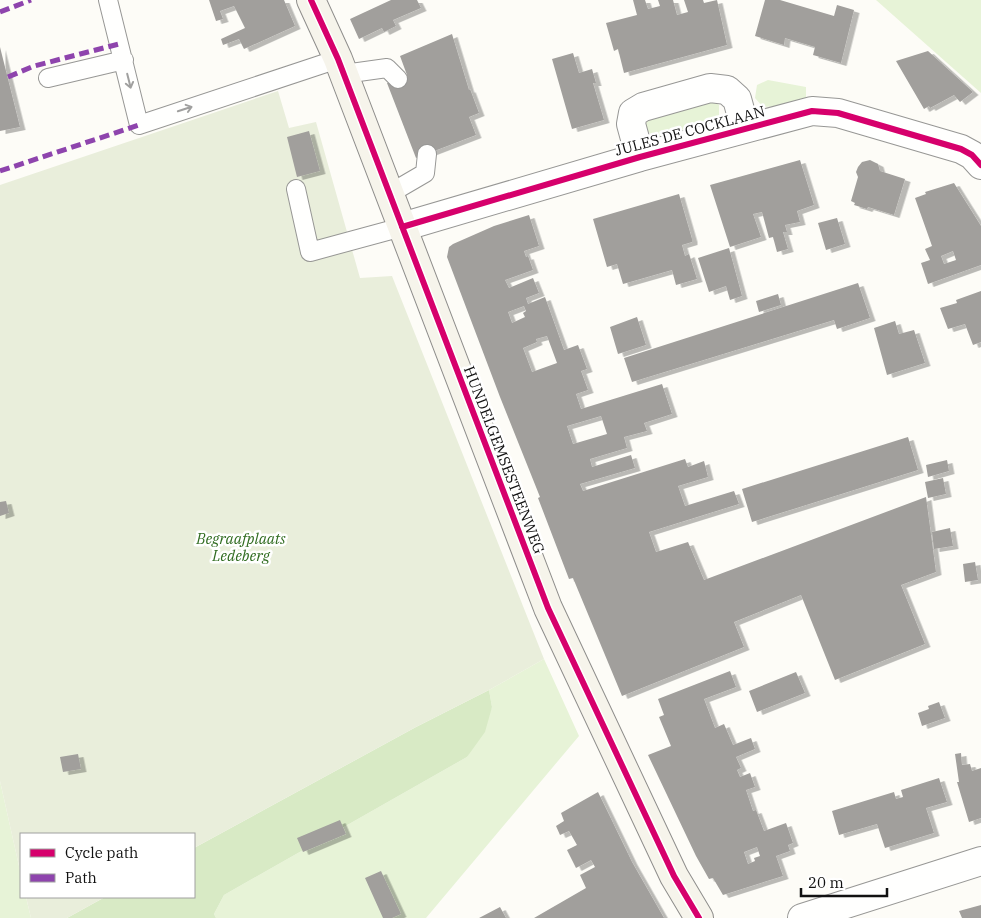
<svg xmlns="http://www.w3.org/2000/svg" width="981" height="918" font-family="'IBM Plex Serif',serif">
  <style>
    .green { fill: #e7f3d7 }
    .forest { fill: #d8eac5 }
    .cemetery { fill: #e9eedb }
    .building { fill: #a19f9c; fill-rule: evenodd; filter: url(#shadow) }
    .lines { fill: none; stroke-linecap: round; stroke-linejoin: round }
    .lane-casing { stroke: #979795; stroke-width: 20 }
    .street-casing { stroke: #979795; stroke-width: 30 }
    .secondary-casing { stroke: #8e8d8b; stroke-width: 30 }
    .lane { stroke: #fffffe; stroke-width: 18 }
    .street { stroke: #fffffe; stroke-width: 28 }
    .secondary { stroke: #f6f4eb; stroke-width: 28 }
    .quiet { stroke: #8e44ad; stroke-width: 5; stroke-dasharray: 10 5; stroke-linecap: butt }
    .cycleway-casing { stroke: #fff; stroke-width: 9 }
    .cycleway { stroke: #d6006c; stroke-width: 6 }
    .oneway { stroke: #a0a09f }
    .labels { text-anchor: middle; stroke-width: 5; stroke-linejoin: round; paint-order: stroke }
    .street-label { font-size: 15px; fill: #111; stroke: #fff }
    .park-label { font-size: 15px; font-style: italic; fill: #2f6b1f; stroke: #fff }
  </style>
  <defs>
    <filter id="shadow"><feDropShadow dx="5.5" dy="3" stdDeviation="0" flood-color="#0004"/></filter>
  </defs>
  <rect width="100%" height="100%" fill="#fdfcf7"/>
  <path class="green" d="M876 0H981V93Z
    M768 80 806 87V98L780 106 763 107 755 98 757 85Z
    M706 96 719 105V120L712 124 658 139 647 131 646 123 652 111Z
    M544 659 579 736 426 918H216L214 914 224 895 467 757 492 707 489 690Z
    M0 781 21 875V897H26L31 918H0Z"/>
  <path class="forest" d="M489 690 492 707 485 732 467 757 224 895 214 914 216 918H67L105 897H194V848L416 727Z"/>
  <path class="cemetery" d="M278 91 289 128 316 122 360 278 392 276 544 659 489 690 416 727 194 848V834H21V875L0 781V185Z
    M26 897H105L67 918H31Z"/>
  <path class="building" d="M209 0H284L295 26 244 49 239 39 223 45 221 39 245 28 234 6 220 11 223 19 216 21Z
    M391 0H417L421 8 393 20 396 26 384 32 382 28 359 39 350 19Z
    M633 0H645L648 9 660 6 658 0H673L677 15 688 12 684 0H703L704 3 717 0 727 45 624 73 618 49 614 51 606 23 637 15Z
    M765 0H780L834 16 837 5 854 10 841 63 813 55 815 47 785 38 784 45 755 36Z
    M452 34 469 90 470 89 479 113 469 117 476 135 416 158 387 83 407 75 400 56Z
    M0 47 20 127 0 131Z
    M928 51 973 92 960 102 954 95 930 108 929 106 924 109 896 61Z
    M573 53 579 73 592 69 596 83H593L604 120 572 129 552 59Z
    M309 131 320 171 297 177 287 137Z
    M800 160 814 205 797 211 800 222 785 225 787 232H783L788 249 777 252 773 237 769 238 762 212 753 214 761 237 730 247 710 185Z
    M870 160 878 164 880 171 905 179 894 215 868 207 867 209 854 205 855 203 851 201 858 177 856 172 858 167 862 162Z
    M954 183 981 226V265L928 284 921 263 930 260 925 249 932 246 915 198 926 194 925 192ZM953 251 956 260 944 264 941 256Z
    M679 194 692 239V242L682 245 685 256 689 254 697 279 676 285 672 270 623 284 617 264 607 267 593 219Z
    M529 215 539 246 524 251 526 257 528 256 533 270 505 280 509 288 533 278 539 293 526 298 528 304 545 297 564 350 578 345 587 369 581 371 588 390 576 394 581 409 662 384 672 414 644 423 647 431 624 437 627 448 590 459 592 467 631 455 635 468 580 484 583 491 685 459 688 467 704 461 708 477 678 486 685 506 734 491 739 504 649 532 656 552 688 542 704 580 926 497 936 572 901 585 925 644 835 680 801 595 734 622 744 647 622 696 573 578 569 579 538 498 540 497 500 397 447 257 449 247 453 244 494 226ZM524 306 526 311 523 313 525 317 512 323 508 312ZM547 336 557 363 532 372 523 348 537 342 536 339ZM601 416 607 434 573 444 567 426Z
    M837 218 845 244 826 250 818 223Z
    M729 248 742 296 730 300 726 286 709 292 698 258Z
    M858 283 870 318 837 329 834 320 632 382 624 358Z
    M981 291V342L973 345 965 324 948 329 940 308 957 303 956 300Z
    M778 294 781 305 759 312 756 301Z
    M637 317 646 345 618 354 610 327Z
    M895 321 899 334 914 330 925 363 887 375 874 328Z
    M908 437 918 470 752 522 742 489Z
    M947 460 949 471 928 477 926 465Z
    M943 478 946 494 928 498 925 482Z
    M6 501 9 513 0 516V502Z
    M950 528 953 546 934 549 932 532Z
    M975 562 978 580 965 582 963 564Z
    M730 671 736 687 704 699 715 728 724 724 733 745 751 738 755 749 736 757 741 768 737 770 740 777 750 773 755 787 746 790 753 811 756 810 764 831 786 823 793 843 788 845 790 851 776 856 783 876 723 895 713 878 709 879 696 856 648 755 671 746 659 717 664 715 658 699ZM757 847 760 856 754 858 755 861 748 864 744 852Z
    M796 672 805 693 757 712 749 691Z
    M939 702 945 718 922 726 918 713 929 709 928 706Z
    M961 753 962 765 970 764 972 771 981 768V818L969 822 957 782H959L955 754Z
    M78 754 81 769 63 772 60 757Z
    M939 778 947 802 926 808 934 833 885 848 877 824 839 835 832 811 894 792 896 799 903 797 901 790Z
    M598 792 632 862 664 918H534L586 888 580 875 595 867 591 860 576 868 567 850 577 845 569 831 560 835 556 826 564 821 561 813Z
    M340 820 346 834 303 852 297 838Z
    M381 871 401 914 392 918H383L365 878Z
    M981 905V918H962L959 911Z
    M500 907 506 918H479Z"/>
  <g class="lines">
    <defs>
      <path id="lane" d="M108 0 139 125 338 59
        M344 74 387 68 398 79
        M48 78 124 60
        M296 189 310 252 402 227
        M389 194 425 173 427 154"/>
      <path id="street" d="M640 157 631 124 633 113 643 107 710 88 727 90 737 99 745 128
        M402 227 640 157 812 111 838 113 961 149 972 155 981 165
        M802 918 981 861"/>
      <path id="secondary" d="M311 0 338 59 548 608 674 876 699 918"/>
    </defs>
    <use href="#lane" class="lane-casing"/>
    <use href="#street" class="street-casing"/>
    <use href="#secondary" class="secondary-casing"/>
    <use href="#lane" class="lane"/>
    <use href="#street" class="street"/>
    <use href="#secondary" class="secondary"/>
    <path class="quiet" d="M0 12 31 0
      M8 77 34 66 119 44
      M0 171 139 125"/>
    <defs>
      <path id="cycleway" d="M311 0 338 59 548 608 674 876 699 918
        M402 227 640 157 812 111 838 113 961 149 972 155 981 165"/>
    </defs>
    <use href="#cycleway" class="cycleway-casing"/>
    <use href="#cycleway" class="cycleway"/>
  </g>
  <defs><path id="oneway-shaft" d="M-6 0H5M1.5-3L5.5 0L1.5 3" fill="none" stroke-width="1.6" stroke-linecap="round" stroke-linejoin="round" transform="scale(1.25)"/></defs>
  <g class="oneway">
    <use href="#oneway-shaft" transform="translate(129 81) rotate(76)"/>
    <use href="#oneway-shaft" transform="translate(185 109) rotate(-18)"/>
  </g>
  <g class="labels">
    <g class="street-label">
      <text transform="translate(690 131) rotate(-15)" y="5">JULES DE COCKLAAN</text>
      <text transform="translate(504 460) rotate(69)" y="5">HUNDELGEMSESTEENWEG</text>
    </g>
    <g class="park-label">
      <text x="241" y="544">Begraafplaats<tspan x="241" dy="17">Ledeberg</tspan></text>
    </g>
  </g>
  <rect x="20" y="833" width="175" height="65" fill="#ffffff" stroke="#a0a0a0"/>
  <rect x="30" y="849" width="25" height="8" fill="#d6006c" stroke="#a0a0a0"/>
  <text x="65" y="858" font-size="15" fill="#111111">Cycle path</text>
  <rect x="30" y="874" width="25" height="8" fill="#8e44ad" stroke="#a0a0a0"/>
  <text x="65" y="883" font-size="15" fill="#111111">Path</text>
  <path d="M801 888v8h86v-8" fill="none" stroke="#111111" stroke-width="2.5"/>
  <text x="808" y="888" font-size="15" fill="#111111" stroke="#ffffff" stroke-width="4" paint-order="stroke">20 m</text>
</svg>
